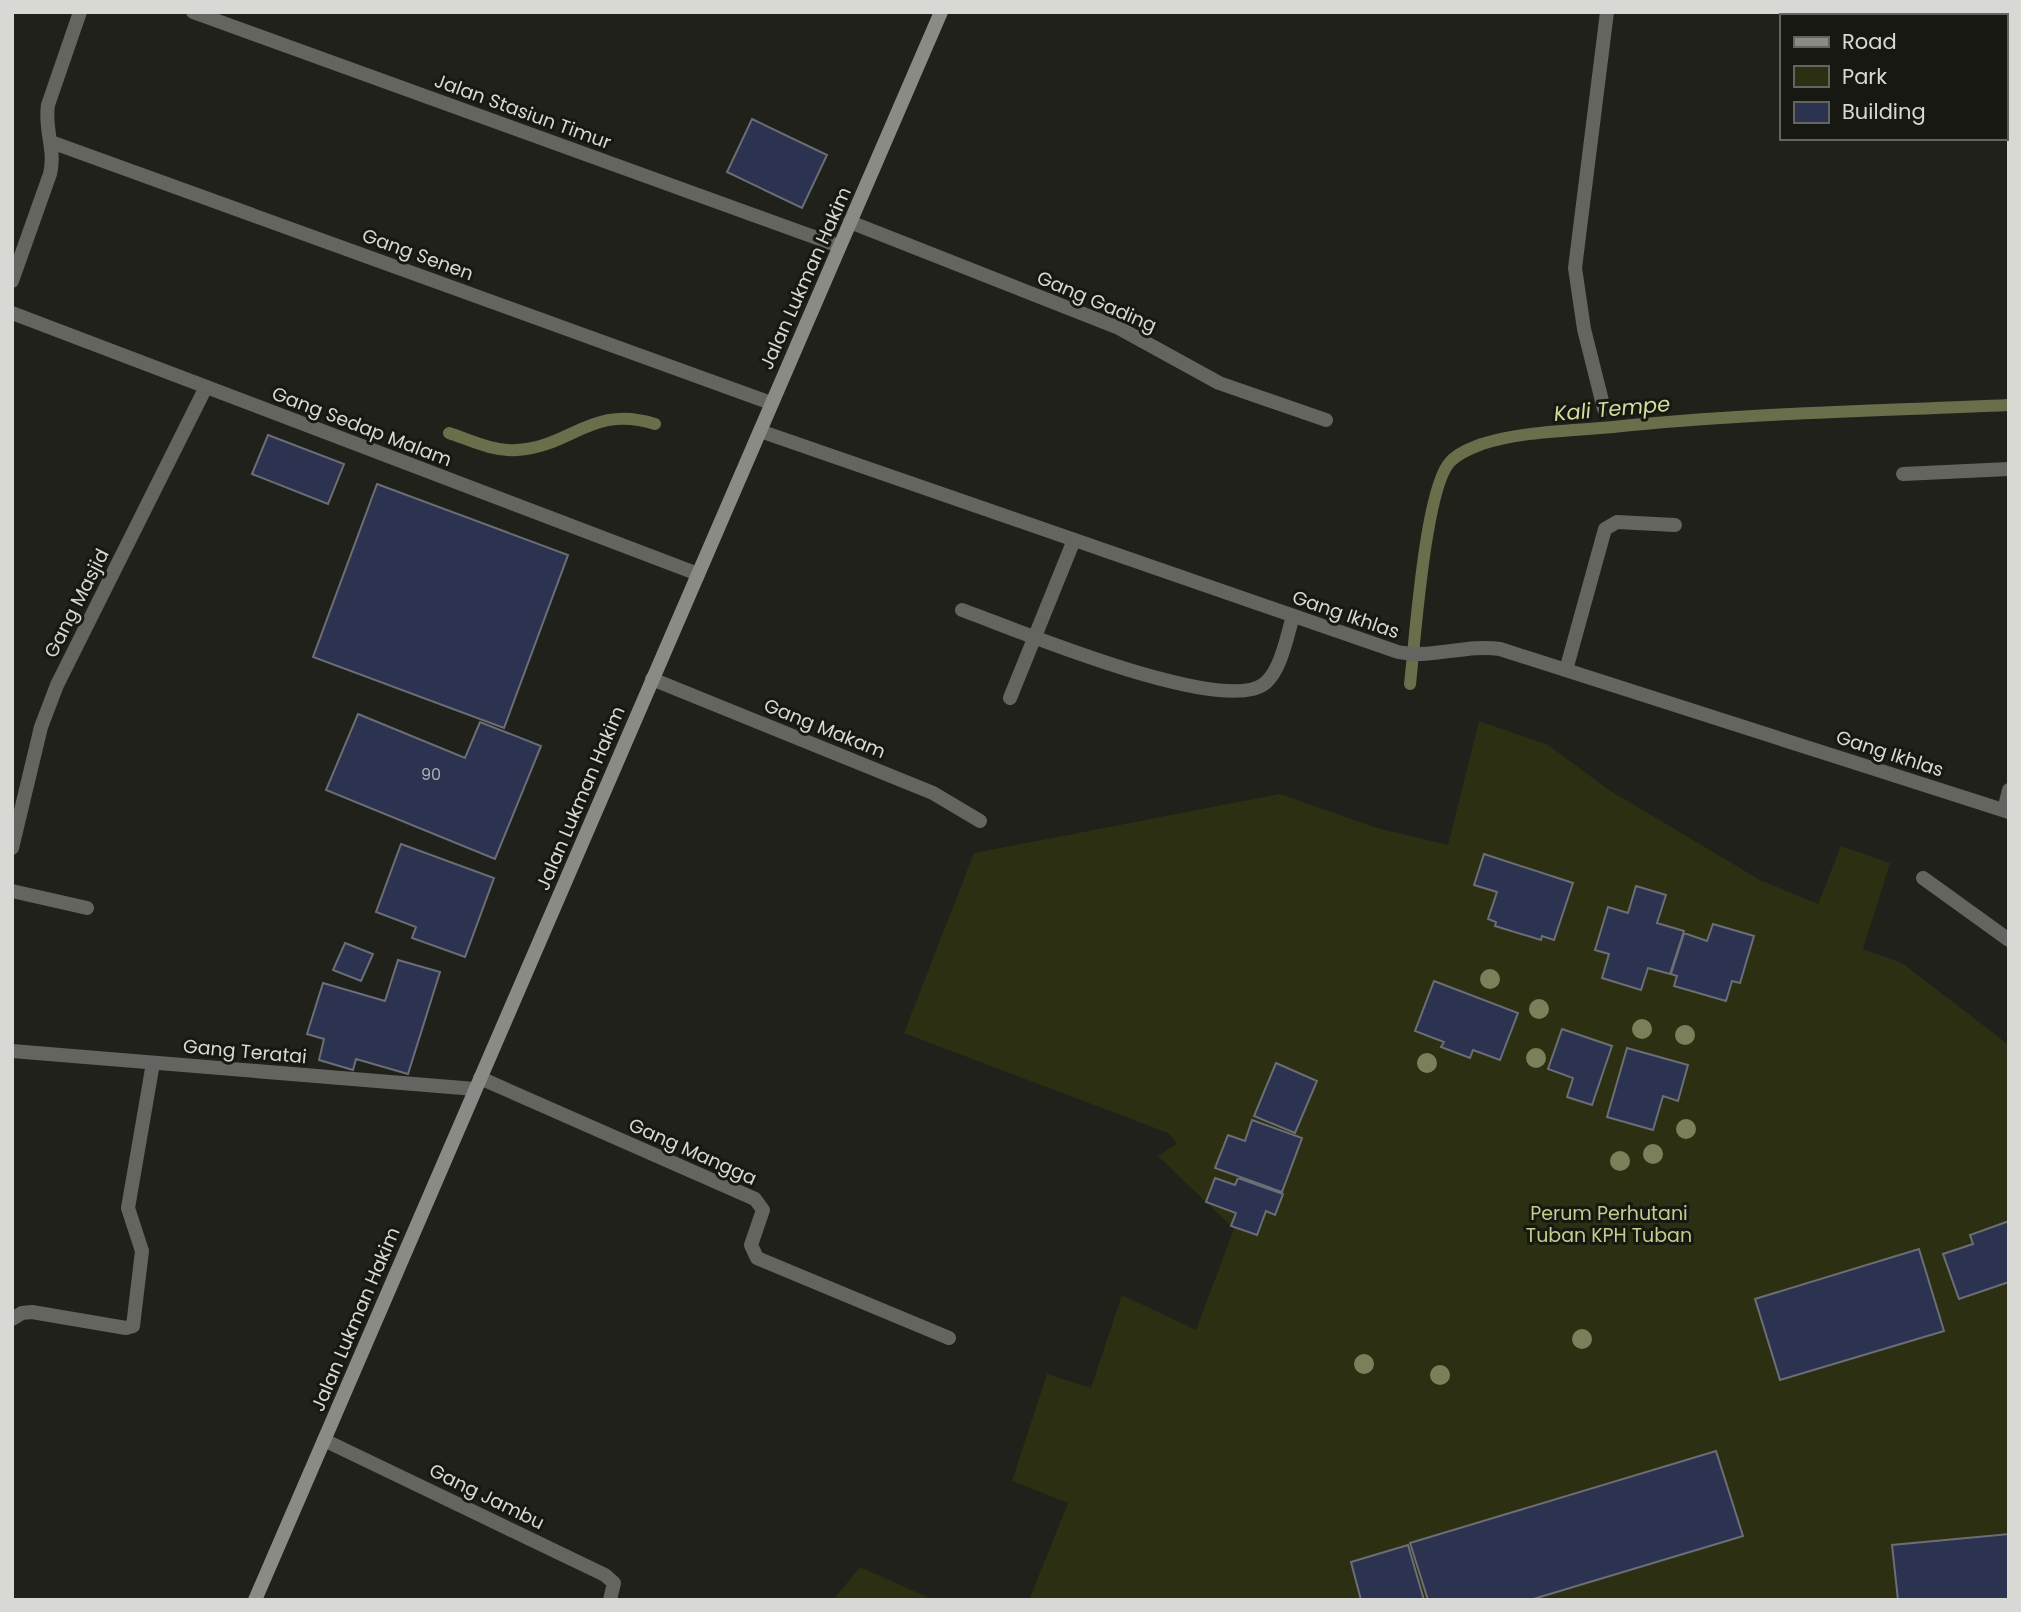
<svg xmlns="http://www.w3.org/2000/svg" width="2021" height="1612" font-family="Poppins,sans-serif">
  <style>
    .green { fill: #2c2f12 }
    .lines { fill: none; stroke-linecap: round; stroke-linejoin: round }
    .stream { stroke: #6a6e4a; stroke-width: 12 }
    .building { fill: #2b3350; stroke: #6c6e75; stroke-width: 2 }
    .service { stroke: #646461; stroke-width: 14 }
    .minor { stroke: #646461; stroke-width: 14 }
    .secondary { stroke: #8a8b86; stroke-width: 14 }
    .tree { fill: #7b805a }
    .labels { text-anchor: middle; stroke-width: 6; stroke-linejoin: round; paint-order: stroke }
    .number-label { font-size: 16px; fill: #adb0b4 }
    .street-label { font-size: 19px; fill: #d8d9d5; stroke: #171812 }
    .park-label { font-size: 19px; fill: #c5cd8d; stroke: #171812 }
    .water-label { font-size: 21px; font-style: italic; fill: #d5dc9d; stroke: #171812 }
  </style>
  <rect width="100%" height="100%" fill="#20211b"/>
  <path class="green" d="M1479 721 1548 745 1609 790 1760 880 1818 904 1841 846 1890 863 1863 949 1902 963 2009 1045V1600H1029L1068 1503 1012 1481 1047 1374 1091 1388 1122 1295 1196 1330 1234 1229 1158 1156 1177 1144 1168 1133 904 1033 974 853 1280 794 1377 828 1448 845Z
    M860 1567 934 1600H833Z"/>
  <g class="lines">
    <path class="stream" d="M449 433C470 440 494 452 517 450 571 447 592 404 655 424
      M1410 684C1415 641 1425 489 1450 462 1458 453 1471 448 1482 444 1523 431 1570 431 1613 427 1744 413 1877 411 2009 405"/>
  </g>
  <path class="building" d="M752 119 827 155 802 208 727 172Z
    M268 435 344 464 328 504 252 474Z
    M377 484 568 555 504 728 313 657Z
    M358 714 465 758 480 722 541 746 495 859 326 790Z
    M401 844 494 878 465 957 412 938 416 927 376 912Z
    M1484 854 1573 883 1554 940 1542 936 1541 940 1495 926 1496 922 1488 919 1497 892 1474 885Z
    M1636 886 1666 895 1657 923 1684 931 1670 974 1648 968 1641 990 1602 978 1609 954 1595 950 1608 907 1628 913Z
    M1713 924 1754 936 1740 983 1732 981 1726 1001 1674 986 1677 976 1671 974 1684 933 1707 941Z
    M345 943 373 954 361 981 333 970Z
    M398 960 440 972 408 1074 356 1059 353 1070 319 1060 324 1039 307 1034 323 983 385 1001Z
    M1434 981 1518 1013 1500 1060 1473 1050 1470 1058 1441 1047 1444 1042 1415 1031Z
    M1562 1029 1612 1046 1592 1105 1567 1097 1573 1078 1548 1069Z
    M1627 1048 1688 1065 1678 1101 1663 1096 1653 1130 1607 1117Z
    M1276 1063 1317 1081 1295 1133 1254 1116Z
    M1252 1120 1302 1138 1282 1192 1215 1168 1228 1135 1245 1141Z
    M1215 1178 1235 1185 1238 1178 1283 1194 1275 1215 1266 1211 1257 1235 1231 1226 1236 1213 1206 1202Z
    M2009 1221V1282L1959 1299 1943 1254 1973 1244 1970 1235Z
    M1919 1249 1944 1331 1780 1380 1755 1299Z
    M1716 1451 1743 1536 1530 1600H1428L1410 1543Z
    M2009 1534V1600H1898L1892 1545Z
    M1408 1545 1424 1600H1361L1351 1562Z"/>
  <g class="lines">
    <path class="service" d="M850 222 1119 328 1219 383 1326 420
      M1604 409 1584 329 1575 268 1607 12
      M1903 474 2009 469
      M962 610C1015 629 1221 716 1264 684 1281 671 1287 636 1293 616
      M1566 670 1605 529 1617 522 1675 525
      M652 679 933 793 980 821
      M1010 698 1074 540
      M2004 810 2009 790
      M12 848 41 727 57 685 206 387
      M12 891 87 908
      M480 1078 755 1199 763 1210 751 1245 757 1258 949 1338
      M12 1319 22 1313 32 1312 126 1328 133 1326 142 1251 128 1208 153 1063
      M324 1440 605 1575 614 1583 610 1600"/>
    <path class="minor" d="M193 12 839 246
      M1938 12 1950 16
      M2005 32 2009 33
      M51 142 771 403
      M12 281 50 174C56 150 44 129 48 105L80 12
      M12 313 698 574
      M760 431 1398 652C1432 659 1466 644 1500 649L2009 812
      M1923 878 2009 940
      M12 1051 475 1089"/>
    <path class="secondary" d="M255 1600 941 12"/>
  </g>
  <g class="tree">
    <circle cx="1490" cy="979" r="10"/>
    <circle cx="1539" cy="1009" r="10"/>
    <circle cx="1642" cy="1029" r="10"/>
    <circle cx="1685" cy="1035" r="10"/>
    <circle cx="1536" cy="1058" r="10"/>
    <circle cx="1427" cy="1063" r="10"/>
    <circle cx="1686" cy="1129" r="10"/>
    <circle cx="1653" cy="1154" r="10"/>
    <circle cx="1620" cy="1161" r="10"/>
    <circle cx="1582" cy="1339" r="10"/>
    <circle cx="1364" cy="1364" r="10"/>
    <circle cx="1440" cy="1375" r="10"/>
  </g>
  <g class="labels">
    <g class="number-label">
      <text x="431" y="780">90</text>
    </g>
    <g class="street-label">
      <text transform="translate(523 111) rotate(20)" y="7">Jalan Stasiun Timur</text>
      <text transform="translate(418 254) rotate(20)" y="7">Gang Senen</text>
      <text transform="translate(805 278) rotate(-66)" y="7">Jalan Lukman Hakim</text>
      <text transform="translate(1097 301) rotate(23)" y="7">Gang Gading</text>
      <text transform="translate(362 426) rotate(21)" y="7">Gang Sedap Malam</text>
      <text transform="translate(76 603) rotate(-63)" y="7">Gang Masjid</text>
      <text transform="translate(1346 614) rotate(19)" y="7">Gang Ikhlas</text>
      <text transform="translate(825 728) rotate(22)" y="7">Gang Makam</text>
      <text transform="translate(1890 753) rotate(18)" y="7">Gang Ikhlas</text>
      <text transform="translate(580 798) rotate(-67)" y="7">Jalan Lukman Hakim</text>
      <text transform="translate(245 1051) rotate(5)" y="7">Gang Teratai</text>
      <text transform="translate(693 1151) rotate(24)" y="7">Gang Mangga</text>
      <text transform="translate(355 1319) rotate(-67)" y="7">Jalan Lukman Hakim</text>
      <text transform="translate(487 1496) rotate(26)" y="7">Gang Jambu</text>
    </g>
    <g class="park-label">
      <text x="1609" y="1220">Perum Perhutani<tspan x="1609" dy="22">Tuban KPH Tuban</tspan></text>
    </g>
    <g class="water-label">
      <text transform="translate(1612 409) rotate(-5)" y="7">Kali Tempe</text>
    </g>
  </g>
  <rect width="2021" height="1612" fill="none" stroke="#d8d9d5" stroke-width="28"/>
  <rect x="1780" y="14" width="228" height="126" fill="#171812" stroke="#646560" stroke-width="2"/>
  <rect x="1794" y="37" width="35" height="10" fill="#8a8b86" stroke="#646560" stroke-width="2"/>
  <text x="1842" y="49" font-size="21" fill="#d8d9d5">Road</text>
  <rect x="1794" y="66" width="35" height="21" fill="#2c2f12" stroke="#646560" stroke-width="2"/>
  <text x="1842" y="84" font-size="21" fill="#d8d9d5">Park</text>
  <rect x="1794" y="102" width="35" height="21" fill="#2b3350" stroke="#646560" stroke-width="2"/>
  <text x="1842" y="119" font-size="21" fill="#d8d9d5">Building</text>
</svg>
